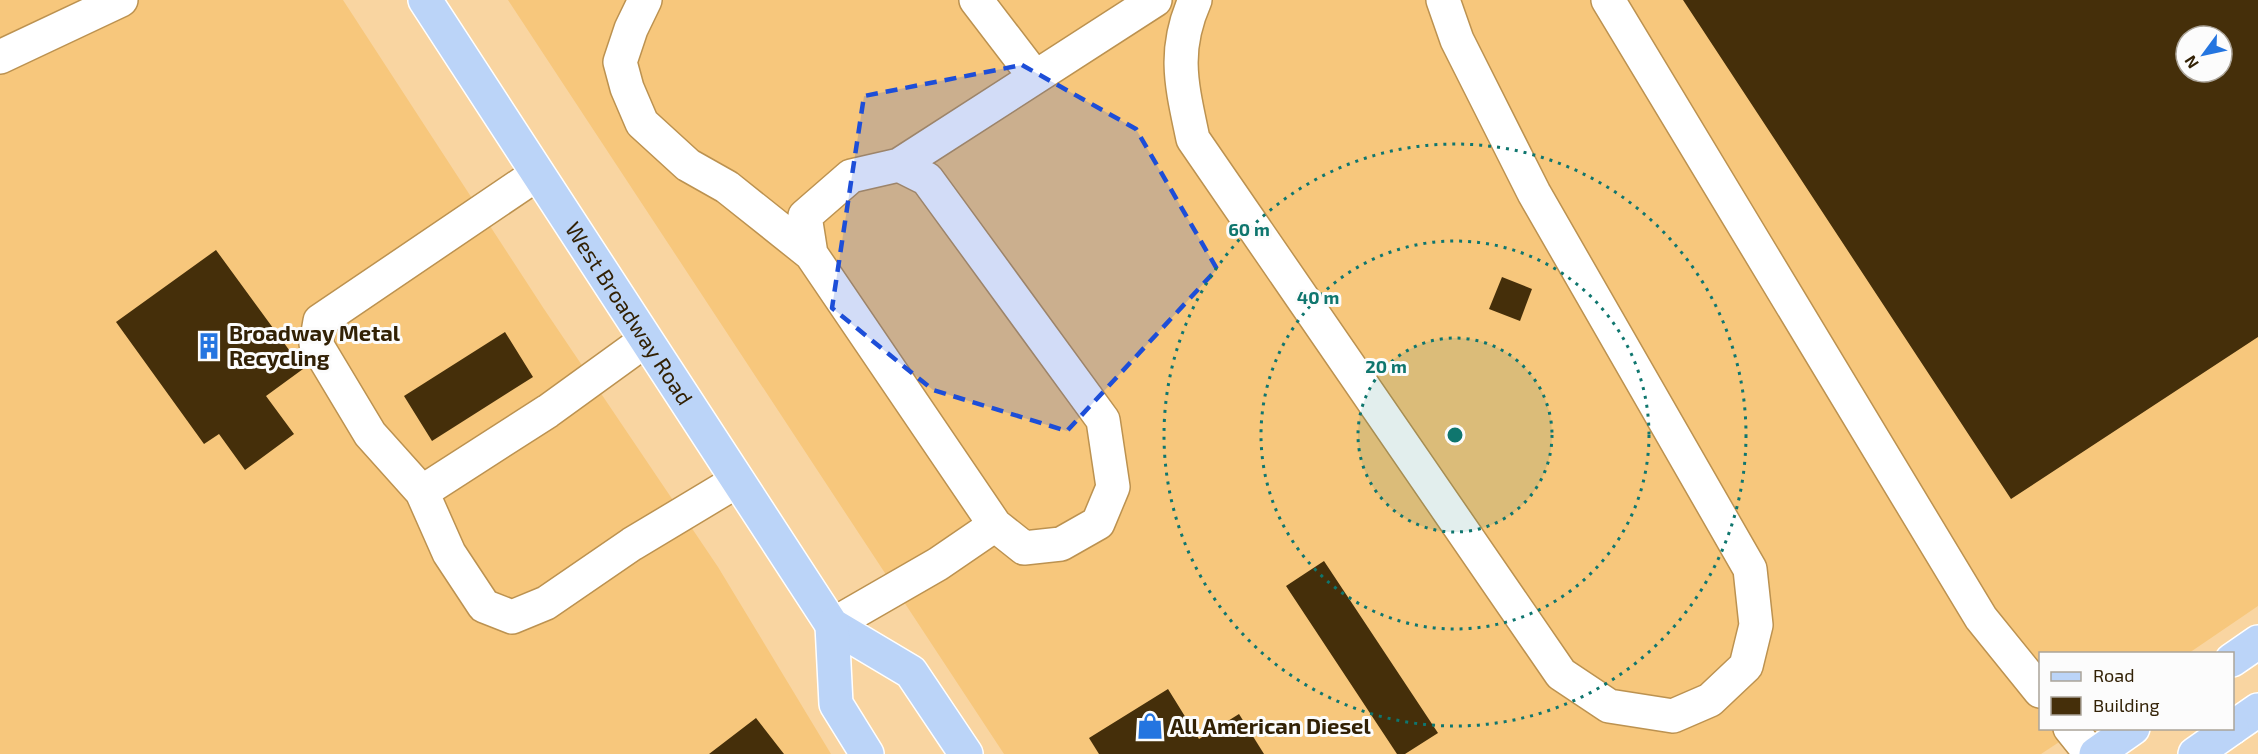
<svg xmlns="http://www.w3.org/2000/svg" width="2258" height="754" font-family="'Exo 2',sans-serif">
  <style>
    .built { fill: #f7c77c; fill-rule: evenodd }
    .building { fill: #452f0a; fill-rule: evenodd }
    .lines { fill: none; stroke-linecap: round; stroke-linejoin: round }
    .minor-casing { stroke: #bc9250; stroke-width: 36 }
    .major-casing { stroke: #fff; stroke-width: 36 }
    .minor { stroke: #fff; stroke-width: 33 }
    .major { stroke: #bbd4f8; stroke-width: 33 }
    .marked { fill: #1d4ed8; fill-opacity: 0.2; stroke: #1d4ed8; stroke-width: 4.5; stroke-dasharray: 12 8; stroke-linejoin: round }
    .ring { fill: none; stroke: #0f766e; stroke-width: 3; stroke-dasharray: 3 6 }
    .labels { text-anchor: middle; stroke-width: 6; stroke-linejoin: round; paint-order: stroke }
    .street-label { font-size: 22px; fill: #322105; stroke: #fcfcfc }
    .poi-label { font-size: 22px; font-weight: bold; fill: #322105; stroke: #fcfcfc; text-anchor: start }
    .centre { fill: #0f766e; stroke: #fcfcfc; stroke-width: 3 }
    .ring-label { font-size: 18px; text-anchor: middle; font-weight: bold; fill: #0f766e; stroke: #fcfcfc; stroke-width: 6; stroke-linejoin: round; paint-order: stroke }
  </style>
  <rect width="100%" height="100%" fill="#f9d5a1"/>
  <path class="built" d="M0 0H343L544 309 718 567 831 754H0Z
    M508 0H2258V606L2189 653 2040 654V728L2079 729 2041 754H1004ZM2186 36H2222V72H2186Z"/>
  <path class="building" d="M1683 0H2258V337L2011 499ZM2186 36H2222V72H2186Z
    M216 250 303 369 266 396 294 434 245 470 219 434 204 444 116 322Z
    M1502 277 1532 289 1520 321 1489 309Z
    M505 332 533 377 432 441 404 396Z
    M1324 561 1438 733 1405 754H1397L1286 586Z
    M1168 689 1199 739 1239 714 1264 754H1099L1089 738Z
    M756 718 784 754H709Z"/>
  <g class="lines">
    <defs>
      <path id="minor" d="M645 0 631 29 620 62 627 88 642 123 688 165 727 187 811 254
        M976 0 1035 77
        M1195 0C1172 52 1182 86 1193 139L1561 674 1609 706 1673 716 1710 700 1746 666 1756 625 1750 569 1534 193 1457 40 1443 0
        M1608 0 1981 618 2040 691
        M0 57 121 0
        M899 165 1155 0
        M646 340 548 411 422 492 449 553 484 606 512 617 546 603 632 544 737 481
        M422 492 370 434 316 344 320 321 537 174
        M832 625 938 564 995 525 1024 548 1061 544 1098 523 1113 487 1103 420 927 179 899 165 851 176 805 216 811 254 995 525
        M2070 728 2091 754"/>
      <g id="major">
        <path id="s1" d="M425 0 832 625 911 672 966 754"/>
        <path d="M832 625 836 704 867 754"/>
        <path d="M2232 660 2258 642"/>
        <path d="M2232 728 2258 710"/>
        <path d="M2096 754 2133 728"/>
        <path d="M2195 754 2232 728"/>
      </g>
    </defs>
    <use href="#minor" class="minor-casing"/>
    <use href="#major" class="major-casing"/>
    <use href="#minor" class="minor"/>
    <use href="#major" class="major"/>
  </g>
  <path class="marked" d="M1022 65 1136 129 1217 269 1067 431 933 390 832 308 864 96Z"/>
  <circle cx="1455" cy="435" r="97" fill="#0f766e" fill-opacity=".12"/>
  <g class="ring">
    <circle cx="1455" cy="435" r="97"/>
    <circle cx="1455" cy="435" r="194"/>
    <circle cx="1455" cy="435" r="291"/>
  </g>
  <defs>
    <symbol id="building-bare" viewBox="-9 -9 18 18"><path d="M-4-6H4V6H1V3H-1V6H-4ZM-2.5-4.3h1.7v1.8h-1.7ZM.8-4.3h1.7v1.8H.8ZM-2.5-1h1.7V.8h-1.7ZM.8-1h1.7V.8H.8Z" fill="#2475e0" stroke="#fcfcfc" stroke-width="2.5" paint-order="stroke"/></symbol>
    <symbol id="shop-bare" viewBox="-9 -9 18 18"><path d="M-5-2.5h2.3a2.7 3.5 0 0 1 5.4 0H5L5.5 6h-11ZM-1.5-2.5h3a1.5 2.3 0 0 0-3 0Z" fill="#2475e0" stroke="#fcfcfc" stroke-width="2.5" paint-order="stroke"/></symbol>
  </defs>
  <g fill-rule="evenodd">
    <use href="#building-bare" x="190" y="327" width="38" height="38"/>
    <use href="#shop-bare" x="1131" y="707" width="38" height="38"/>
  </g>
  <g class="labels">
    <g class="street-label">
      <text dy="8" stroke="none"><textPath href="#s1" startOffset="374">West Broadway Road</textPath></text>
    </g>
    <g class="poi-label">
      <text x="229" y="341">Broadway Metal<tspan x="229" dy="25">Recycling</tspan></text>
      <text x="1170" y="734">All American Diesel</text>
    </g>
  </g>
  <circle cx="1455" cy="435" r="9" class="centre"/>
  <g class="ring-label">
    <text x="1249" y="236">60 m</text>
    <text x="1318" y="304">40 m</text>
    <text x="1386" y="373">20 m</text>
  </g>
  <rect x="2039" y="652" width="195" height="78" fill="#fcfcfc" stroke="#aba499" stroke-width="1.5"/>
  <rect x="2051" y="672" width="30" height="9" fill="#bbd4f8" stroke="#aba499" stroke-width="1.5"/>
  <text x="2093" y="682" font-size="18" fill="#322105">Road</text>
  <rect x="2051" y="697" width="30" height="18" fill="#452f0a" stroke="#aba499" stroke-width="1.5"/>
  <text x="2093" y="712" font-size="18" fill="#322105">Building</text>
  <g transform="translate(2204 54) rotate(237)"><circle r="28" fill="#fcfcfc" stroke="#aba499" stroke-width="1.5"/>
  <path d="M0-4.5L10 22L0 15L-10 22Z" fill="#2475e0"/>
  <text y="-9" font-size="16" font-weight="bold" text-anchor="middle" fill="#322105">N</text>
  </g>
</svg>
